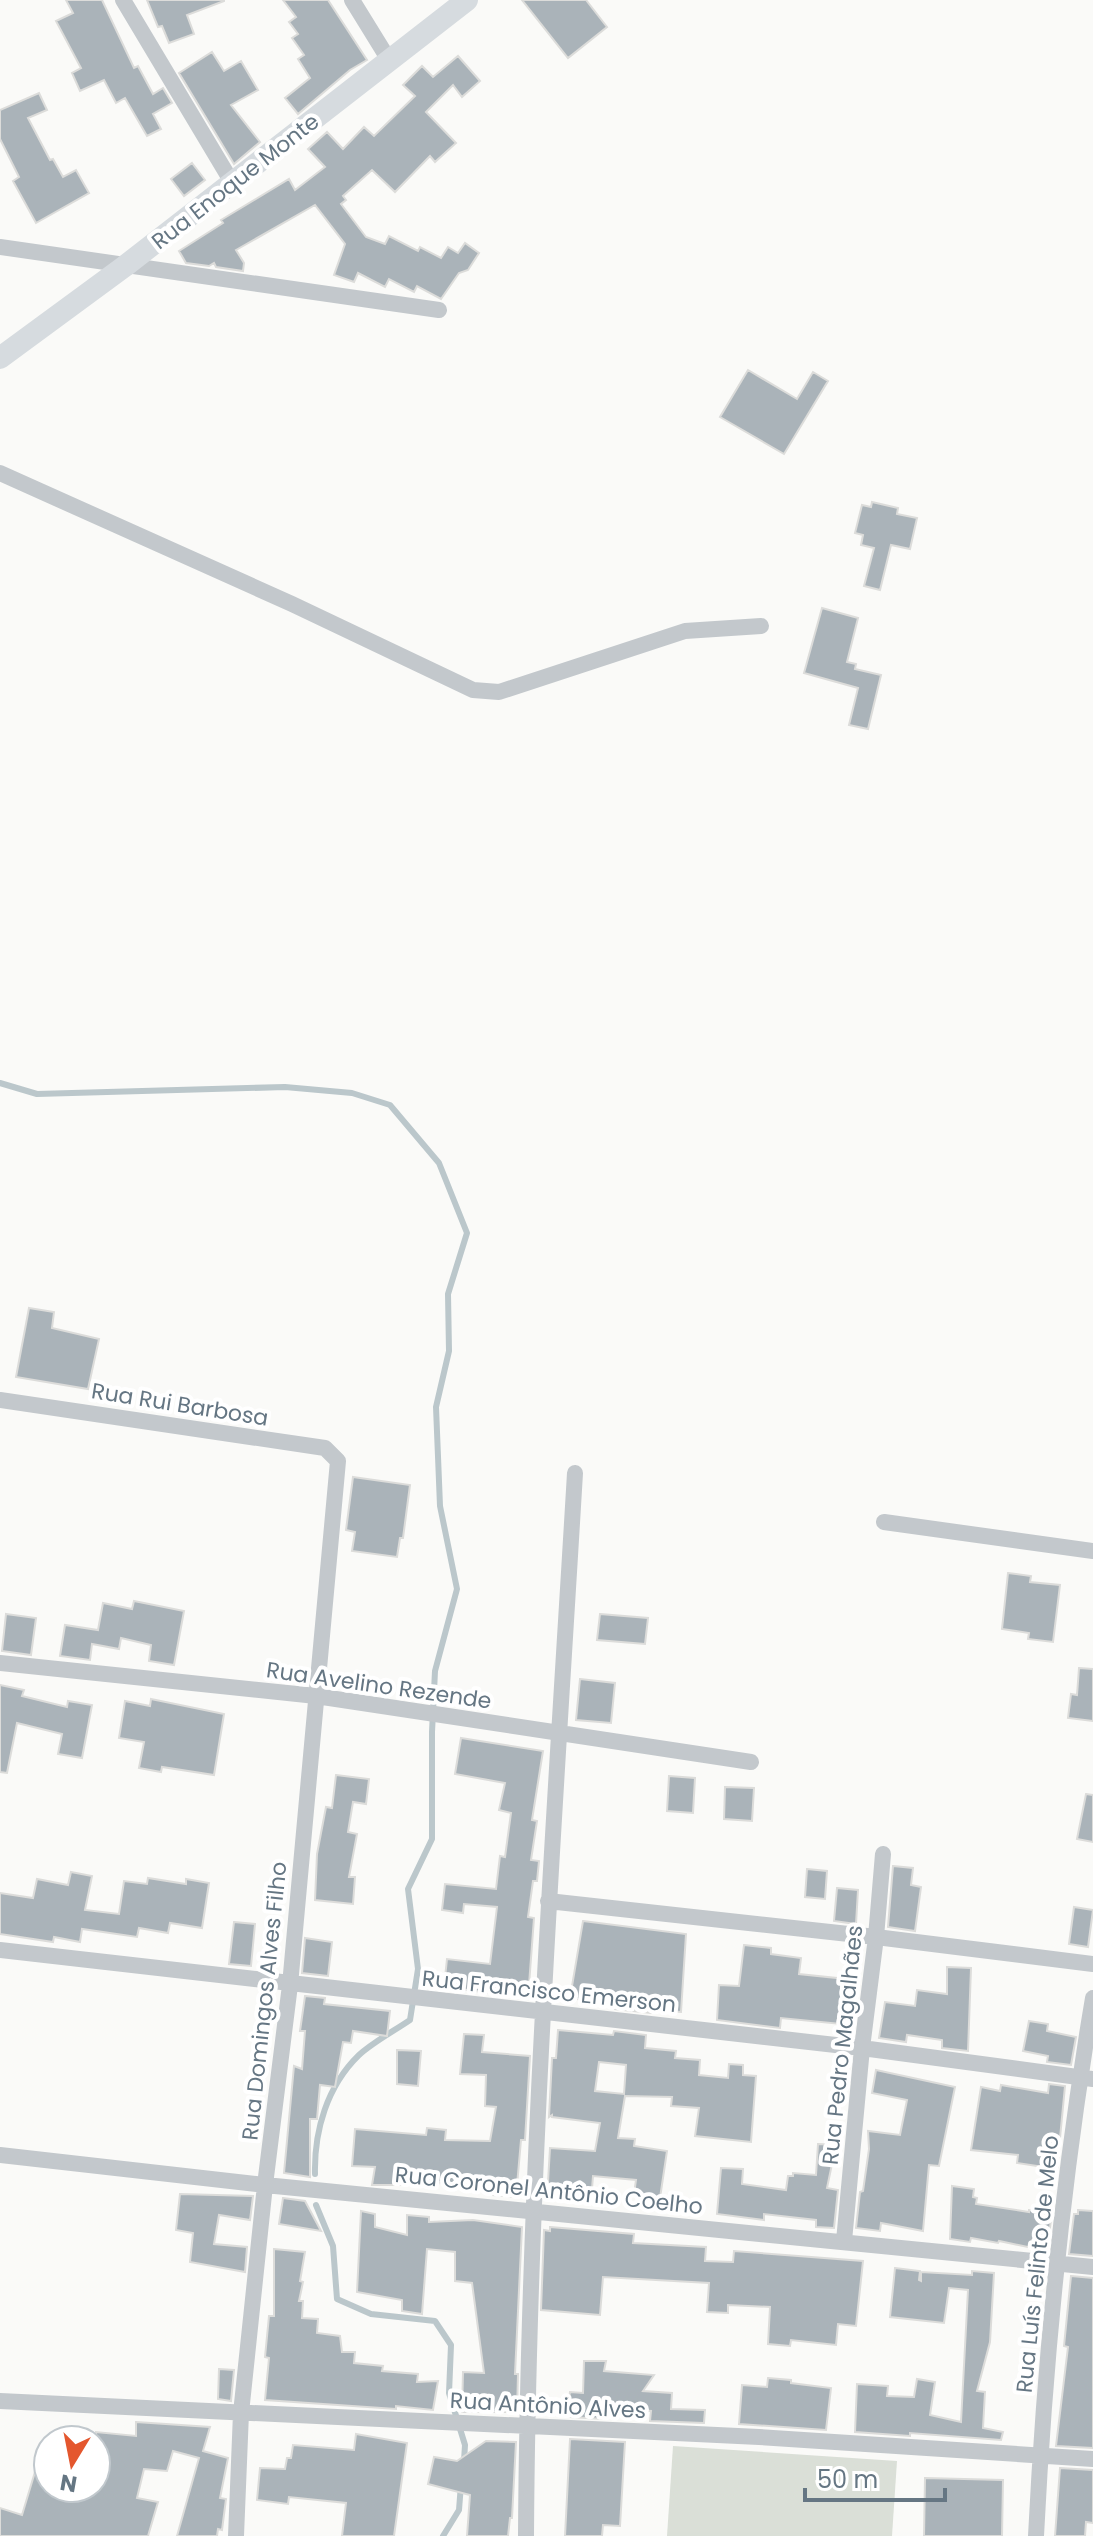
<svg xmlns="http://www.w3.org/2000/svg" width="1093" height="2536" font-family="Poppins,sans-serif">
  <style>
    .green { fill: #dadfd7 }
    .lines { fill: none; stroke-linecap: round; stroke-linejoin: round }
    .stream { stroke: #bbc7cb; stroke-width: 6 }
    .building { fill: #aab3b9; stroke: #dcdcda; stroke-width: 2; fill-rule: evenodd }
    .minor { stroke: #c3c8cc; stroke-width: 16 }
    .secondary { stroke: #d6dbdf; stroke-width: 22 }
    .labels { text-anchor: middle; stroke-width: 8; stroke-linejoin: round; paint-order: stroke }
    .street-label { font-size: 22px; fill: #657683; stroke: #fff }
  </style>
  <rect width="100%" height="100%" fill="#fafaf8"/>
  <path class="green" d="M673 2446 897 2461 892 2536H667Z"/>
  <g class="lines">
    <path class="stream" d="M0 1083 37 1094 285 1087 352 1093 390 1105 439 1163 467 1233 448 1294 449 1351 436 1407 440 1506 457 1589 435 1671 432 1732V1839L408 1889 418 1969 410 2020C394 2031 373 2042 359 2055 327 2086 314 2131 315 2174
      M316 2205 333 2246 337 2299 371 2314 435 2321 451 2345 449 2393 465 2445 464 2461
      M443 2536 459 2510 461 2484"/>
  </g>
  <path class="building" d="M66 0H102L134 68 138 66 153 94 163 88 172 103 153 114 161 129 147 136 125 98 116 103 104 80 80 91 72 73 81 68 56 21 73 13Z
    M147 0H224V1L187 15 194 34 169 43 162 26 158 27Z
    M283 0H328L367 60 350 70 298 114 285 98 310 78 298 59 304 55 292 38 298 34 289 22 296 17Z
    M522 0H586L607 27 568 58Z
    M212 52 224 71 241 61 258 90 231 105 260 142 234 164 179 73Z
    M458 56 480 81 462 97 453 85 426 112 456 143 435 162 430 156 395 192 372 170 343 196 346 200 341 204 366 237 385 244 389 236 418 251 420 247 441 258 448 247 458 253 465 243 479 253 468 270 459 273 441 299 417 286 414 292 389 279 385 287 358 273 354 282 334 275 345 244 315 205 236 250 244 263 243 271 216 267 214 263 209 266 186 263 179 251 223 223 221 220 289 179 295 190 325 167 308 149 327 132 343 149 364 127 374 136 415 96 403 85 422 66 433 77Z
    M39 93 47 110 28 118 50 160 53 159 63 177 76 170 89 193 36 223 13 181 19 177 0 139V110Z
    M192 163 205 180 184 196 171 179Z
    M748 370 797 399 813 372 828 381 784 454 720 417Z
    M872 502 898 508 897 514 917 518 910 549 891 545 880 590 864 586 874 548 861 545 863 535 855 533 862 505 871 507Z
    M822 608 858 618 847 662 856 664 855 669 881 675 868 729 849 725 858 688 804 673Z
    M29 1308 54 1312 52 1328 99 1339 88 1389 16 1377Z
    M353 1477 410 1485 403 1538H400L397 1557 352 1551 355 1532 346 1530Z
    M1008 1573 1031 1576 1030 1582 1060 1585 1053 1642 1028 1639 1029 1633 1002 1629Z
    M134 1601 184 1611 174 1665 149 1661 151 1645 121 1638 119 1649 92 1644 90 1660 60 1656 65 1625 98 1630 103 1603 132 1609Z
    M6 1614 36 1618 31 1655 2 1651Z
    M600 1614 648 1618 645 1644 597 1640Z
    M1079 1668 1093 1669V1721L1068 1718 1071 1694 1077 1695Z
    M580 1679 615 1683 611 1723 576 1720Z
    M0 1685 24 1690 22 1696 67 1707 68 1701 92 1705 82 1758 58 1754 62 1734 17 1723 7 1773 0 1772Z
    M151 1699 224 1714 214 1775 162 1767 161 1772 139 1768 144 1742 119 1738 125 1701 150 1706Z
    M461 1738 543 1751 532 1820 537 1821 531 1860 539 1861 537 1881H533L528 1917 534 1918 528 1998 444 1987 447 1959 490 1964 497 1907 464 1904 463 1913 442 1910 445 1884 496 1889 500 1856 505 1857 511 1813 499 1810 505 1783 455 1774Z
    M336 1775 369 1779 366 1804 353 1802 348 1832 357 1834 349 1877H355L353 1904 315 1900 317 1854 326 1807 332 1808Z
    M669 1776 695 1778 693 1813 667 1811Z
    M725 1787 754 1788 752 1821 724 1819Z
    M1086 1794 1093 1795V1842L1077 1839Z
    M893 1866 913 1868 911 1885 921 1887 915 1931 888 1927Z
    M807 1869 827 1871 825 1899 805 1897Z
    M71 1872 92 1876 85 1910 119 1914 124 1881 147 1884 148 1878 186 1884V1879L209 1883 202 1928 170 1923 168 1933 139 1928 137 1937 82 1929 80 1942 54 1937 53 1942 0 1934V1893L33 1898 37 1879 68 1885Z
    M837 1888 858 1890 856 1924 834 1921Z
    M1074 1907 1093 1910 1088 1947 1069 1944Z
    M583 1921 686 1934 681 2012 652 2010 651 2013 615 2009V2005L570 1998Z
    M234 1922 255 1924 251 1966 229 1964Z
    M305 1938 332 1942 328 1976 302 1973Z
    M744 1945 771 1948V1954L801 1958 799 1974 846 1979 841 2024 781 2018 780 2028 717 2020 719 1985 739 1986Z
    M947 1967 971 1968 968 2051 942 2048V2040L907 2035 906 2042 879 2038 885 2002 915 2006 917 1990 947 1994Z
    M305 1996 325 1998 324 2004 390 2011 387 2036 353 2031 351 2043 343 2042 335 2087 320 2085 317 2119H310V2177L284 2173 294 2066 302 2069 305 2031H300Z
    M1029 2021 1048 2024 1047 2031 1076 2037 1071 2065 1047 2062 1048 2056 1023 2051Z
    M558 2030 613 2035 614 2031 646 2035 645 2048 676 2051 675 2058 700 2060 699 2075 728 2078 729 2064 743 2065V2075L756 2076 751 2142 695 2136 699 2108 671 2106 672 2097 625 2096 618 2138 635 2139 634 2146 667 2151 660 2198 634 2194 636 2180 593 2176 591 2202 547 2199 550 2148 595 2151 600 2123 552 2117V2115L549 2117 552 2058H556ZM599 2062 626 2065 624 2094 595 2091Z
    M464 2034 484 2035 482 2052 530 2056 525 2140H521L516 2197 493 2195V2187L439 2182 438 2185H372L375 2167 352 2166 355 2129 426 2135 427 2128 446 2130 445 2140 490 2141 496 2107 485 2106 486 2075 460 2074Z
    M397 2050 421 2051 418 2086 397 2084Z
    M876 2070 955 2087 939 2166 929 2165 923 2231 881 2223 880 2231 856 2228 860 2192 863 2191 869 2149 868 2131 900 2135 907 2100 872 2093Z
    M1049 2084 1065 2086 1057 2169 1017 2163 1018 2155 971 2150 981 2087 1000 2091 1001 2085 1048 2093Z
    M818 2144 836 2145 827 2188 838 2190 834 2228 816 2227V2220L764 2214V2220L717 2214 721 2168 743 2169 742 2184 786 2190 788 2176H793V2173L816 2175Z
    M952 2186 974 2189 973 2197 977 2198 976 2204 1029 2212V2210L1052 2212 1047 2251 999 2241 998 2243 971 2238 970 2242 950 2239Z
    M180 2194 253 2196 250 2220 219 2215 214 2244 247 2247 245 2272 190 2262 193 2233 176 2230Z
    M283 2198 305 2201 321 2231 279 2224Z
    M1078 2210 1093 2211V2256L1069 2254 1074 2214H1078Z
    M361 2211 375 2214V2227L407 2235V2215L429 2217V2222L473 2220 522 2227 515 2374H518L517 2412H462L463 2372 484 2373 472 2283 455 2281V2252L427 2249 422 2314 402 2311V2300L357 2292Z
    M550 2227 634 2234 633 2243 706 2247 705 2261 733 2262 734 2251 863 2261 856 2326 838 2324 836 2345 791 2340 790 2346 768 2344 770 2307 728 2305V2313L707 2312 709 2283 603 2277 600 2315 541 2310 544 2230 550 2231Z
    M274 2249 305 2252 300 2281 303 2282 299 2301H303L302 2318 318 2319 317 2333 340 2336 342 2352H355L354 2363 383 2366 382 2371 418 2374 417 2382 438 2381 433 2410 396 2406V2409L265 2400 269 2358 265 2357 269 2316H274Z
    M895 2268 920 2271 919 2280 921 2281V2272L972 2275V2271L994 2273 990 2342 977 2391 985 2392 983 2428 1003 2432 1001 2440 910 2433V2436L855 2432 857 2384 888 2386 887 2396 914 2397 917 2379 935 2382 930 2415 961 2422 968 2290 949 2288 944 2323 890 2317Z
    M1071 2276 1093 2278V2448L1056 2446 1068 2347 1064 2346Z
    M584 2361H606L604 2371 654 2375 643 2391 672 2393 671 2409 705 2410 704 2423 650 2421 651 2411 602 2408V2419L571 2417 572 2411H567L570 2392 583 2393Z
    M219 2369 234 2370 231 2401 218 2399Z
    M768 2378 791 2380V2383L831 2388 826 2430 739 2424 742 2385 767 2387Z
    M136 2422 210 2427 203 2451 228 2458 220 2498 226 2499 222 2530 218 2529 217 2536H177L199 2458 173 2451 167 2471 144 2469 137 2498 158 2502 148 2536H0V2508L22 2515 44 2442H48V2488H96V2432L136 2436Z
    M356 2434 407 2443 394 2536H342L346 2503 289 2497 288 2504 257 2500 260 2468 285 2469 287 2458H291L293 2445 354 2450Z
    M570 2439 625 2442 620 2526 603 2525 602 2536H565Z
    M486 2441 516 2442 512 2518H510L508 2536H467L470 2495 428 2484 434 2457 457 2461Z
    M1060 2468 1093 2470V2523L1086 2522 1085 2536H1055Z
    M925 2478 1003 2480 1002 2536H924Z"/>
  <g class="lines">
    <path class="minor" d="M123 0 233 184
      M352 0 389 60
      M0 247 439 310
      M0 473 292 604 473 690 499 692 685 631 761 626
      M0 1400 325 1448 338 1461 290 1985 265 2185 241 2413 236 2536
      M884 1522 1093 1551
      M0 1663 316 1696 751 1762
      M548 1901 876 1937 1093 1964
      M0 1950 862 2048 1093 2079
      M0 2155 265 2185 1093 2267
      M844 2241 862 2048 876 1937 883 1854
      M0 2401 759 2437 1093 2459
      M526 2536C528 2181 554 1827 575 1473
      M1036 2536C1045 2355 1063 2176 1093 1998"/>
    <path class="secondary" d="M0 358 125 266 467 0"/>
  </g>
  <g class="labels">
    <g class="street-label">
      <text transform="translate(235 181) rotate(-38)" y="8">Rua Enoque Monte</text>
      <text transform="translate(180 1404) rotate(9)" y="8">Rua Rui Barbosa</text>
      <text transform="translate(379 1685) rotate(8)" y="8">Rua Avelino Rezende</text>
      <text transform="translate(549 1991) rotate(6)" y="8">Rua Francisco Emerson</text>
      <text transform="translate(264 2001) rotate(-84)" y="8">Rua Domingos Alves Filho</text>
      <text transform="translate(842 2045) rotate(-84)" y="8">Rua Pedro Magalhães</text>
      <text transform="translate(549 2190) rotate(6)" y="8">Rua Coronel Antônio Coelho</text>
      <text transform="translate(1037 2264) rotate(-84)" y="8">Rua Luís Felinto de Melo</text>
      <text transform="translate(548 2405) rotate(3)" y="8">Rua Antônio Alves</text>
    </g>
  </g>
  <g transform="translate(72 2464) rotate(190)"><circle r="38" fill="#ffffff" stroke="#c1c8cd" stroke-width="2"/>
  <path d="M0-6L14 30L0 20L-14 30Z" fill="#e4572e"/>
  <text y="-12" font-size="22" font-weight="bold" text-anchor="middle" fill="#657683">N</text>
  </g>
  <path d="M805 2488v12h140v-12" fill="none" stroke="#657683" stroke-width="4"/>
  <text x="817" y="2488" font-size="24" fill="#657683" stroke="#ffffff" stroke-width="6" paint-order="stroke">50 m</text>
</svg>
